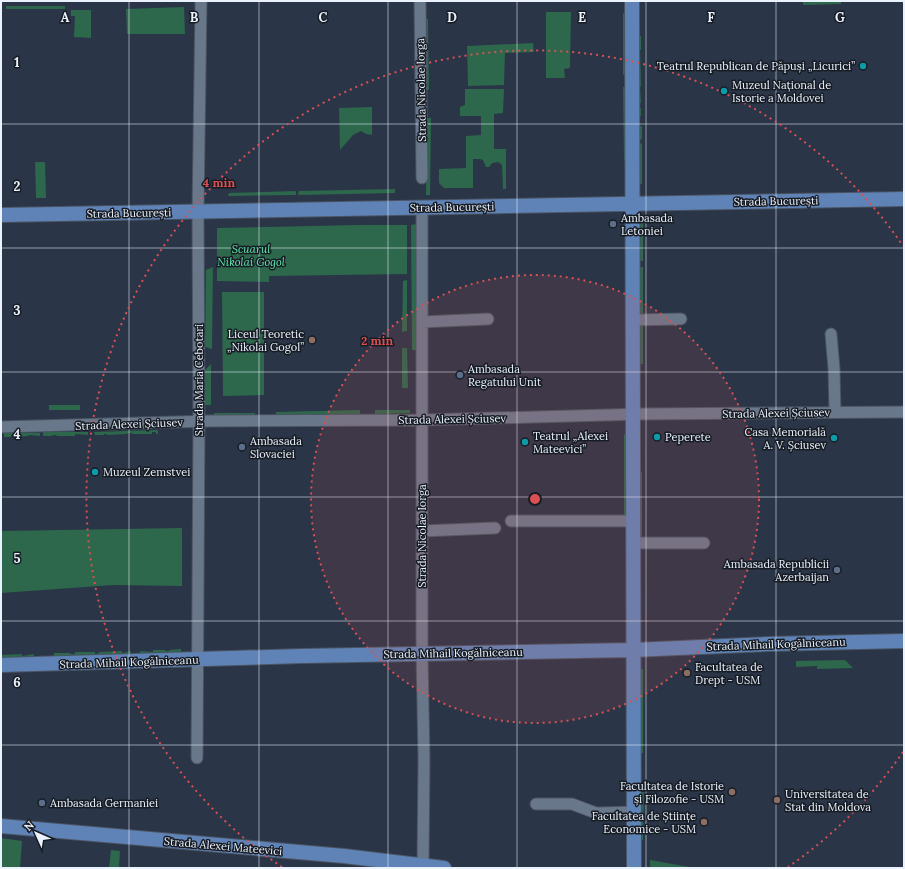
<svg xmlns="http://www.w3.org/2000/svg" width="905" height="869" font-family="Lora,serif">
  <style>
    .green { fill: #2d674c }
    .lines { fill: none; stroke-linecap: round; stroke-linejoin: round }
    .minor-casing { stroke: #4a5462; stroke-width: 13 }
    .major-casing { stroke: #4a5462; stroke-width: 16 }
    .minor { stroke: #69778b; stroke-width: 11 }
    .major { stroke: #5f83b7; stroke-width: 14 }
    .grid { fill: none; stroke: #eaf2fd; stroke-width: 1; stroke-opacity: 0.55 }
    .ring { fill: none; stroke: #da5053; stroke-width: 2; stroke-dasharray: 2 4 }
    .culture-dot { fill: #0f9aa8; stroke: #171c24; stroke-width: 1.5 }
    .service-dot { fill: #5c6f8a; stroke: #171c24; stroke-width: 1.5 }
    .education-dot { fill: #8d6e63; stroke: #171c24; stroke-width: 1.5 }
    .labels { text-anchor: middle; stroke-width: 3; stroke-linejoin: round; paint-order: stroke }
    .poi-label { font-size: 11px; fill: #eaf2fd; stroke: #171c24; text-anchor: start }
    .street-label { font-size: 11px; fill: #eaf2fd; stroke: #171c24 }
    .park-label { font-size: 11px; font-style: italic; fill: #60ecad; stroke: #171c24 }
    .grid-label { font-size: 13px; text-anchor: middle; font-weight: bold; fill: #eaf2fd; stroke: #171c24; stroke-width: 3; stroke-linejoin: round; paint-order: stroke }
    .centre { fill: #da5053; stroke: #171c24; stroke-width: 2 }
    .ring-label { font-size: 12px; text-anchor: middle; font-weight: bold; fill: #da5053; stroke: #171c24; stroke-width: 3; stroke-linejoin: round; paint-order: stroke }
  </style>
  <rect width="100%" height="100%" fill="#2a3547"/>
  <path class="green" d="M803 1H841V4L803 5Z
    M6 6H65V9H6Z
    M184 7 185 34H127L126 9Z
    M71 10H91V38L74 37 75 16H71Z
    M546 12H571L570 68 564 69 565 78H546Z
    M638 12H640V36H641V50H640L641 86 640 87 641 103H640V108H641V116H639Z
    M623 13H625L626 75H623Z
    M426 19H428L429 90H427Z
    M533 43 534 52 505 53 504 85 468 86 467 46Z
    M623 87H626L627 160 624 161Z
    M465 89H504L503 113 494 114V149H506V189H503L502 165 498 162 492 163 489 167H486L483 160 480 159H473V188H444L439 183V169L466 168V136L481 135V116H460V107L465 105Z
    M372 107V135L366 134 361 131 353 135 340 150 339 108Z
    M427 118H431L430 195H426Z
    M639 126H642V139L640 140V143L642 144V184H639Z
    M35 162H45L46 198H36Z
    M395 189V193L298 195 299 191Z
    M296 191V195L228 196 229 193Z
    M639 223H643V261H639Z
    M417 224V350H412L411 225Z
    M357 225H407V274L269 276V282L217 281V228Z
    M213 267 212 349 205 347 206 270Z
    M639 267H643V314H639Z
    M407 280V331L402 332 403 281Z
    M222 292H264V395L223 396Z
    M639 320H643V364H639Z
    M402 348H407L408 388H402Z
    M211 364V405H205V370Z
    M49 405H80V410H49Z
    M360 410V414L276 416V412Z
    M375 410H410V413L375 414Z
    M214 413H255V416H214Z
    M158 430V434H156V432H152V434H132V433H128L127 434 107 435V434H104V435H95L94 432Z
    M43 432H88V435L75 434V436H57L56 435H53L52 436H43Z
    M4 433H40V436L29 435V436L15 437V435H11V437H4Z
    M624 434H627V518L624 519Z
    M640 472H642V537H641Z
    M182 528V586L113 585 1 593V531Z
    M181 649V653L140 654V651L153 652V650H165L166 651H169V650Z
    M122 651V653L131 651V655L54 657V653H70L71 654H75V652H95V654L99 653V652Z
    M22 654V656L34 654V657L1 658V655Z
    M845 660 853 668 817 669V666L796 667V661Z
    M640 669H643V753H640Z
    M640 792H644L643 840H640Z
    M1 838 22 841 20 868H1Z
    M111 850 120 851 119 868H109Z
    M650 860 695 868H650Z"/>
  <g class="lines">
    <defs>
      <path id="minor" d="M420 1 422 178
        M422 208V654L424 759 423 865
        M632 320 681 319
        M422 322 488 319
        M831 334 834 369 835 412
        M1 427 210 421 422 420 643 414 904 412
        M511 521H634
        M422 531 495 528
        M633 543H704
        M197 758 199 421 198 212 201 1
        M536 804H572L596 813 634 812"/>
      <path id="major" d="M632 1 634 868
        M1 215 904 199
        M1 665 302 656 633 650 768 644 904 641
        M1 826 344 856 444 868"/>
    </defs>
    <use href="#minor" class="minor-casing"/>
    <use href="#major" class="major-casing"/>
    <use href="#minor" class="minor"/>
    <use href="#major" class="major"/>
  </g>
  <path class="grid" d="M129 1V868M259 1V868M388 1V868M517 1V868M646 1V868M776 1V868M1 124H904M1 248H904M1 372H904M1 497H904M1 621H904M1 745H904"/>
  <circle cx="535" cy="499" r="224" fill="#da5053" fill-opacity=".12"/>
  <g class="ring">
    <circle cx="535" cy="499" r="224"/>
    <path d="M903 752A447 447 0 0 1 788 867M282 867A447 447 0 1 1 903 246"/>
  </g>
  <g class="culture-dot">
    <circle cx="863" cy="66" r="4"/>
    <circle cx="724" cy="91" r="4"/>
    <circle cx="657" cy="437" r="4"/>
    <circle cx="834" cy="438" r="4"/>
    <circle cx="525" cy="442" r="4"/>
    <circle cx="95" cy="472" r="4"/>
  </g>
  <g class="service-dot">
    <circle cx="613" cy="224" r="4"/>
    <circle cx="460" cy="375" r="4"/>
    <circle cx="242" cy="447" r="4"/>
    <circle cx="837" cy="570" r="4"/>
    <circle cx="42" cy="803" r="4"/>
  </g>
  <g class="education-dot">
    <circle cx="312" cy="340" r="4"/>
    <circle cx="687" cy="673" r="4"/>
    <circle cx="732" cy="792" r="4"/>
    <circle cx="777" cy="800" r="4"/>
    <circle cx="704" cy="822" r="4"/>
  </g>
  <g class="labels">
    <g class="poi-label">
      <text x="855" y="70" text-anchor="end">Teatrul Republican de Păpuși „Licurici”</text>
      <text x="732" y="89">Muzeul Național de<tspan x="732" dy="13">Istorie a Moldovei</tspan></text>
      <text x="621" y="222">Ambasada<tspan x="621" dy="13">Letoniei</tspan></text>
      <text x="304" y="338" text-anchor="end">Liceul Teoretic<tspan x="304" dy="13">„Nikolai Gogol”</tspan></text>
      <text x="468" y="373">Ambasada<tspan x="468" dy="13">Regatului Unit</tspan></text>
      <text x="826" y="436" text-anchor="end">Casa Memorială<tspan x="826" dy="13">A. V. Șciusev</tspan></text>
      <text x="533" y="440">Teatrul „Alexei<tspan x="533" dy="13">Mateevici”</tspan></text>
      <text x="665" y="441">Peperete</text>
      <text x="250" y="445">Ambasada<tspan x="250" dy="13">Slovaciei</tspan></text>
      <text x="103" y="476">Muzeul Zemstvei</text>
      <text x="829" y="568" text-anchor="end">Ambasada Republicii<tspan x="829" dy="13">Azerbaijan</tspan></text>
      <text x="695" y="671">Facultatea de<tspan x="695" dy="13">Drept - USM</tspan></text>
      <text x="724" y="790" text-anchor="end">Facultatea de Istorie<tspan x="724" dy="13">și Filozofie - USM</tspan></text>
      <text x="785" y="798">Universitatea de<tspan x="785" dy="13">Stat din Moldova</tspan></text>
      <text x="50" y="807">Ambasada Germaniei</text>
      <text x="696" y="820" text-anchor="end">Facultatea de Științe<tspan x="696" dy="13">Economice - USM</tspan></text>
    </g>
    <g class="street-label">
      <text transform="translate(421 90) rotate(-91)" y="4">Strada Nicolae Iorga</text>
      <text transform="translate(776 201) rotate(-1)" y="4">Strada București</text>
      <text transform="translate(452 207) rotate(-1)" y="4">Strada București</text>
      <text transform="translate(129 213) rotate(-1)" y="4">Strada București</text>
      <text transform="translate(199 380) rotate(-90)" y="4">Strada Maria Cebotari</text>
      <text transform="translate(776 413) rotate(-1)" y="4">Strada Alexei Șciusev</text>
      <text transform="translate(452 419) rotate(-1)" y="4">Strada Alexei Șciusev</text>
      <text transform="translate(129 424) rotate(-2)" y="4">Strada Alexei Șciusev</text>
      <text transform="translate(422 536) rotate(-90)" y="4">Strada Nicolae Iorga</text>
      <text transform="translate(776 644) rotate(-2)" y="4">Strada Mihail Kogălniceanu</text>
      <text transform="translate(453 653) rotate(-1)" y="4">Strada Mihail Kogălniceanu</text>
      <text transform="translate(129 662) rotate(-2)" y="4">Strada Mihail Kogălniceanu</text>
      <text transform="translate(223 846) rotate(5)" y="4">Strada Alexei Mateevici</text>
    </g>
    <g class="park-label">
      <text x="251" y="253">Scuarul<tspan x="251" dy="13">Nikolai Gogol</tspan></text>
    </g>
  </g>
  <g class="grid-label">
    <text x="65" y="22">A</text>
    <text x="194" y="22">B</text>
    <text x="323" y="22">C</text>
    <text x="452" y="22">D</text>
    <text x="582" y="22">E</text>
    <text x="711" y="22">F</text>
    <text x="840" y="22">G</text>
    <text x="17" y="67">1</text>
    <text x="17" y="191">2</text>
    <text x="17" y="315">3</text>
    <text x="17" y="439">4</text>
    <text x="17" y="563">5</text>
    <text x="17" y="687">6</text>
  </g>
  <circle cx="535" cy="499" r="6" class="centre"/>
  <g class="ring-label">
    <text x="219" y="187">4 min</text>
    <text x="377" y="345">2 min</text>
  </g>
  <rect width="905" height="869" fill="none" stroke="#eaf2fd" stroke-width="4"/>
  <g transform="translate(36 833) rotate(315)" stroke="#171c24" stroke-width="3" paint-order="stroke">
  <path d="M0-3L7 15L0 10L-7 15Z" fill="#eaf2fd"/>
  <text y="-6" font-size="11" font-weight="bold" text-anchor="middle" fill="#eaf2fd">N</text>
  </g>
</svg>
